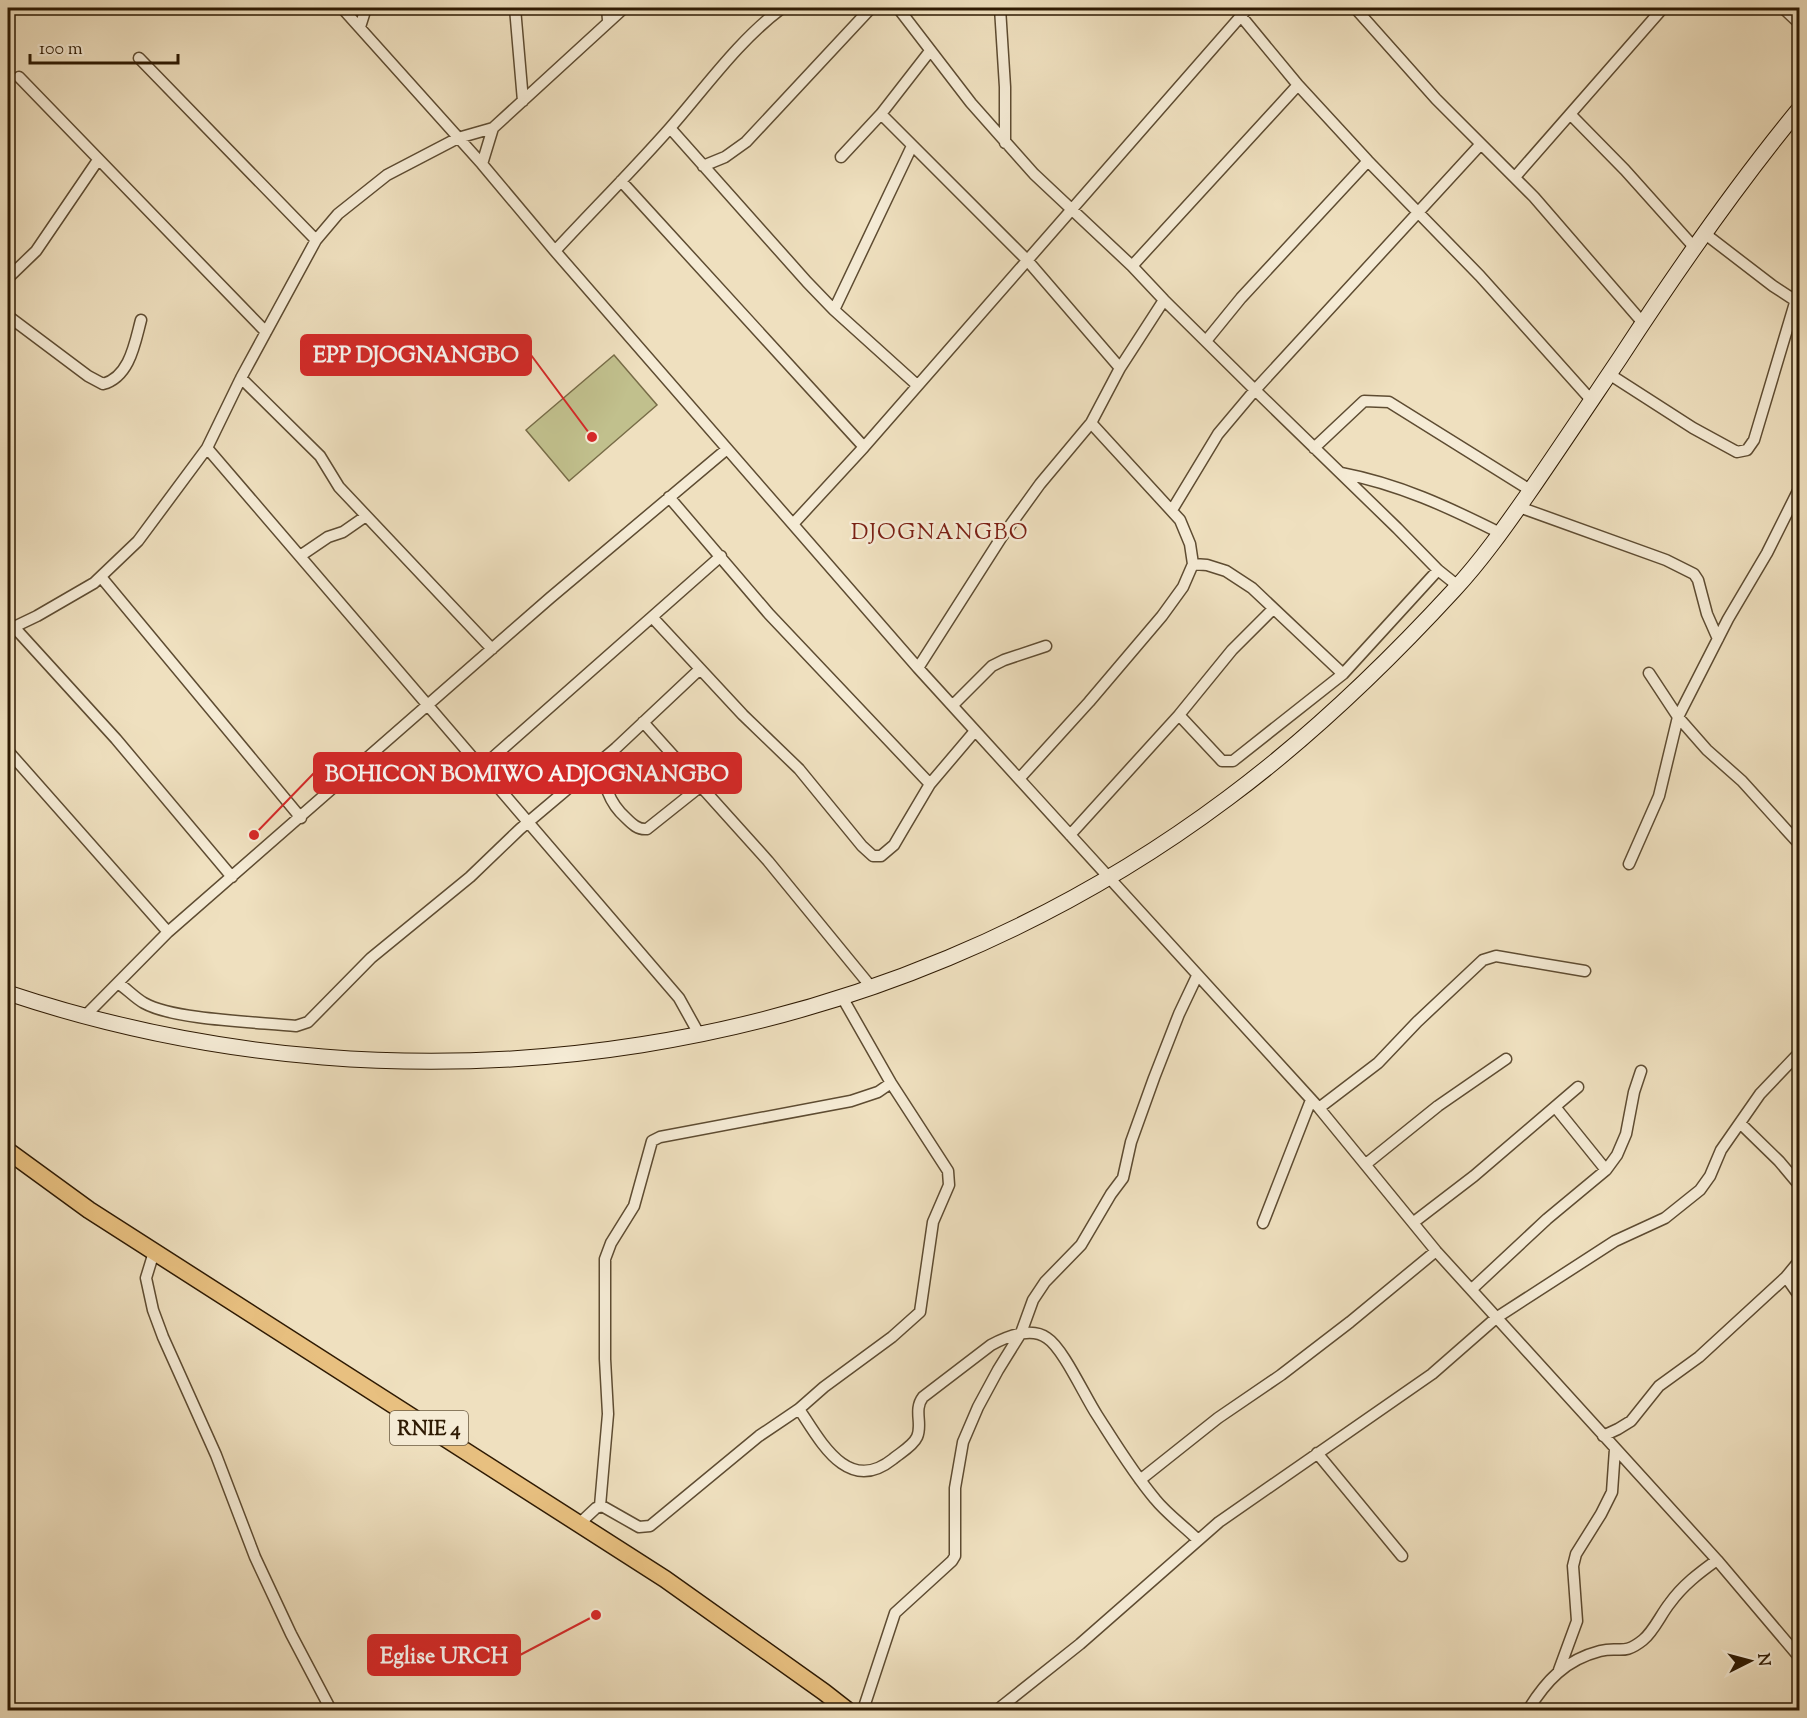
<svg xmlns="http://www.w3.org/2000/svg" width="1807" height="1718" font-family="'Sorts Mill Goudy',serif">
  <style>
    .green { fill: #c1c08d; stroke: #786d48; stroke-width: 1.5 }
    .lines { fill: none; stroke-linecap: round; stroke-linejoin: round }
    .minor-casing { stroke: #5e4c32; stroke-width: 13 }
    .secondary-casing { stroke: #2e1a03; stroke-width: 17 }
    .primary-casing { stroke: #2e1a03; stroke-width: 19 }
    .minor { stroke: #f5ebd5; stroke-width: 10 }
    .secondary { stroke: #f5ebd5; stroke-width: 15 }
    .primary { stroke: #e8c080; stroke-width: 16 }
    .labels { text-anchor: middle; stroke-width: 5; stroke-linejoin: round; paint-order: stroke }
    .shield { fill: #f5ebd5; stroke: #6a5942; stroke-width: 1.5 }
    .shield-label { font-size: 20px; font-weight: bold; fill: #2e1a03 }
    .neighbourhood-label { font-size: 22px; letter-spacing: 1.5px; fill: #7a1f14; stroke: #f5ebd5 }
    .leader { fill: none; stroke: #d62828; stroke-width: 2 }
    .callout-dot { fill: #d62828; stroke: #f5ebd5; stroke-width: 2 }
    .callout { fill: #d62828; stroke: #d62828; stroke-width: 2 }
    .callout-label { font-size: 22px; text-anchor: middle; font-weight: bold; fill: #fff }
  </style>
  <rect width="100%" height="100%" fill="#efe0bf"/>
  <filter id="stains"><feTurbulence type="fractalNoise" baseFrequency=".00333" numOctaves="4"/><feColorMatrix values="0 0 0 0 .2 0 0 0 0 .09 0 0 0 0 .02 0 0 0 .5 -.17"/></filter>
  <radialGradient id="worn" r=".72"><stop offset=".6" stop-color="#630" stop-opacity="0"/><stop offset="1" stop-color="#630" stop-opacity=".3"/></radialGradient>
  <path class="green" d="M614 355 657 405 569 481 526 430Z"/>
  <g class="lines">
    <defs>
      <path id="minor" d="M342 8 482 164 555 251 918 668 1319 1108 1436 1251 1717 1560 1800 1658
        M515 8 523 101
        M607 8 608 20
        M898 8 971 103 1034 174 1132 266 1164 300 1255 390 1397 528 1438 570 1458 586
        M1000 8 1005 87V143
        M1355 8 1436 99 1534 197 1643 323
        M1783 8 1800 24
        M1241 16 1298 85 1368 161 1480 276 1592 401
        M360 27 366 8
        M139 58 316 240
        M19 77 266 332
        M881 114 1027 260 1120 368
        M1571 115 1625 170 1694 247
        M1791 118 1800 128
        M670 128 807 282 834 310 917 385
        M841 157 881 114 930 51
        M482 164 493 128
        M703 166 725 157 746 142 871 8
        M1515 177 1663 8
        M621 181 864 447
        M1704 233 1773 286 1799 303
        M555 251C593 210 633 170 670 128 706 87 738 41 782 8
        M1132 266 1298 85
        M8 278 36 251 98 160
        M834 310 912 146
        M8 316 88 376 103 384C130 377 135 342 141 320
        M1206 341 1241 298 1368 161
        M1609 374 1693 428 1737 452 1747 450 1754 440 1800 286
        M241 378 320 456 339 487 492 649
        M207 448 679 998 699 1034
        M1314 448 1364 401 1389 402 1530 490
        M1341 473C1399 484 1448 507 1500 533
        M1800 487 1767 553 1728 619 1678 717 1707 750 1742 781 1800 845
        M669 497 769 614 930 784
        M1519 507 1666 560 1694 574 1698 580 1707 614 1718 639
        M1172 510 1218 434 1255 390 1480 145
        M793 524 864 447 1248 8
        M300 556 328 537 343 532 366 516
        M1193 564 1207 565 1226 571 1252 588 1343 674
        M101 577 301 818
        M652 617 743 715 799 769 862 846 873 856H881L894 845 901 833 930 784 975 731
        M14 627 116 739 232 877
        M8 628 14 627 37 616 94 583 138 541 207 448 241 378 316 240 338 214 387 175 458 138 493 128 624 8
        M918 668 1001 538 1040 484 1091 423 1120 368 1164 300
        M953 705 992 666 1004 660 1046 646
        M1179 715 1222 761H1233L1343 674 1438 570
        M643 722 768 861 872 988
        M8 751 168 932
        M601 760C604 784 608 802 626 818 632 824 638 830 647 829L701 786
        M482 767 721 556
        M1019 779 1089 702 1162 616 1183 587 1193 564 1190 544 1180 520 1091 423
        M1070 835 1179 715 1232 650 1273 609
        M1629 864 1659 796 1678 717 1649 673
        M118 983C127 989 135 998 144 1003 174 1020 258 1022 296 1026L308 1022 371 958 470 877 520 829 616 748 700 669
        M85 1016 168 932 550 598 727 449
        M1319 1108 1378 1063 1417 1022 1483 960 1496 956 1585 971
        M1556 1108 1606 1170
        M1741 1124 1779 1161 1800 1186
        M1366 1164 1438 1106 1506 1059
        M1414 1222 1474 1176 1578 1087
        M1263 1223 1311 1100
        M154 1252 146 1278 153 1310 163 1337 216 1455 255 1557 291 1634 331 1710
        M1786 1277 1800 1297
        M1472 1289 1547 1219 1606 1170 1617 1155 1626 1134 1634 1092 1641 1071
        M799 1409C821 1442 848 1495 893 1459 900 1453 913 1446 917 1437 923 1424 913 1410 923 1397L991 1345C1006 1337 1031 1326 1047 1338 1063 1348 1085 1397 1097 1415 1115 1443 1133 1473 1155 1499 1167 1514 1184 1526 1198 1540
        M1603 1436 1618 1429 1631 1421 1659 1386 1699 1357 1786 1277 1800 1260
        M1317 1453 1402 1556
        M1140 1480 1218 1418 1281 1375 1350 1322 1436 1251
        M600 1506 608 1414 605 1359V1259L611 1243 634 1206 652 1141 660 1137 851 1101 878 1092 891 1083
        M579 1524 596 1508 602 1506 639 1527 650 1526 759 1436 799 1409 824 1387 892 1337 920 1312 933 1222 949 1185 948 1171 891 1083 842 997
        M1559 1670 1577 1621 1573 1566 1576 1554 1601 1514 1612 1492 1615 1449
        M863 1710 895 1613 952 1561 955 1556V1488L963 1442 978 1407 998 1370 1021 1333 1033 1300 1045 1282 1081 1245 1111 1194 1123 1178 1131 1142 1154 1078 1179 1014 1197 976
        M997 1710 1080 1644 1219 1522 1432 1374 1496 1318 1615 1241 1665 1218 1700 1190 1710 1176 1721 1150 1760 1094 1800 1052
        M1528 1710C1546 1681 1565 1660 1600 1651 1620 1646 1623 1656 1643 1640 1654 1631 1661 1614 1670 1603 1683 1585 1699 1573 1717 1560"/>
      <path id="secondary" d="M8 993C419 1130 880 1059 1228 798 1310 737 1385 665 1454 590 1481 561 1505 527 1528 494 1559 449 1589 404 1620 358 1676 272 1734 188 1800 108"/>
      <path id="primary" d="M8 1151 89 1210 665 1579 824 1692 847 1710"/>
    </defs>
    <use href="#minor" class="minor-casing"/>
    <use href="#secondary" class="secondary-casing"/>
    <use href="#primary" class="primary-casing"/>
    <use href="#minor" class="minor"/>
    <use href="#secondary" class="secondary"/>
    <use href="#primary" class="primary"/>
  </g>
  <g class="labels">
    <rect class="shield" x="390" y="1411" width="78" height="34" rx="4.5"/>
    <g class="shield-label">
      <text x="429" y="1435">RNIE 4</text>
    </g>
    <g class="neighbourhood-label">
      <text x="940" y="539">DJOGNANGBO</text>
    </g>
  </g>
  <path class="leader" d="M592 437L531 355M254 835L314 773M596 1615L520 1655"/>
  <g class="callout-dot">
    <circle cx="592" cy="437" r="6"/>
    <circle cx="254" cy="835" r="6"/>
    <circle cx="596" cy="1615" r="6"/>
  </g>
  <g class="callout">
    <rect x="301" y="335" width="230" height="40" rx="6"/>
    <rect x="314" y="753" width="427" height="40" rx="6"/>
    <rect x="368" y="1635" width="152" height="40" rx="6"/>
  </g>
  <g class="callout-label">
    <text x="416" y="362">EPP DJOGNANGBO</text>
    <text x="527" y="781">BOHICON BOMIWO ADJOGNANGBO</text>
    <text x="444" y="1663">Eglise URCH</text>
  </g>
  <rect width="1807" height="1718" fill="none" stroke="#efe0bf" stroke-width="30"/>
  <rect x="9" y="9" width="1789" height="1700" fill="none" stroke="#2e1a03" stroke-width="3"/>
  <rect x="15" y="15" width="1777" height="1688" fill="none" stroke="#2e1a03" stroke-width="1.5"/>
  <g transform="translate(1750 1661) rotate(84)" stroke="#f5ebd5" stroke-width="4.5" paint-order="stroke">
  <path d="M0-4.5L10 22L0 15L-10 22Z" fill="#2e1a03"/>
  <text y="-9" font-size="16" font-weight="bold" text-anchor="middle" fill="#2e1a03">N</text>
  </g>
  <path d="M30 54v9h148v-9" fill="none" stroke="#2e1a03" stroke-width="3"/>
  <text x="39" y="54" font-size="18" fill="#2e1a03" stroke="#f5ebd5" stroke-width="4.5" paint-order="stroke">100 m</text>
  <rect width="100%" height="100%" filter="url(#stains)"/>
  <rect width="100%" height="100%" fill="url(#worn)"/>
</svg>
